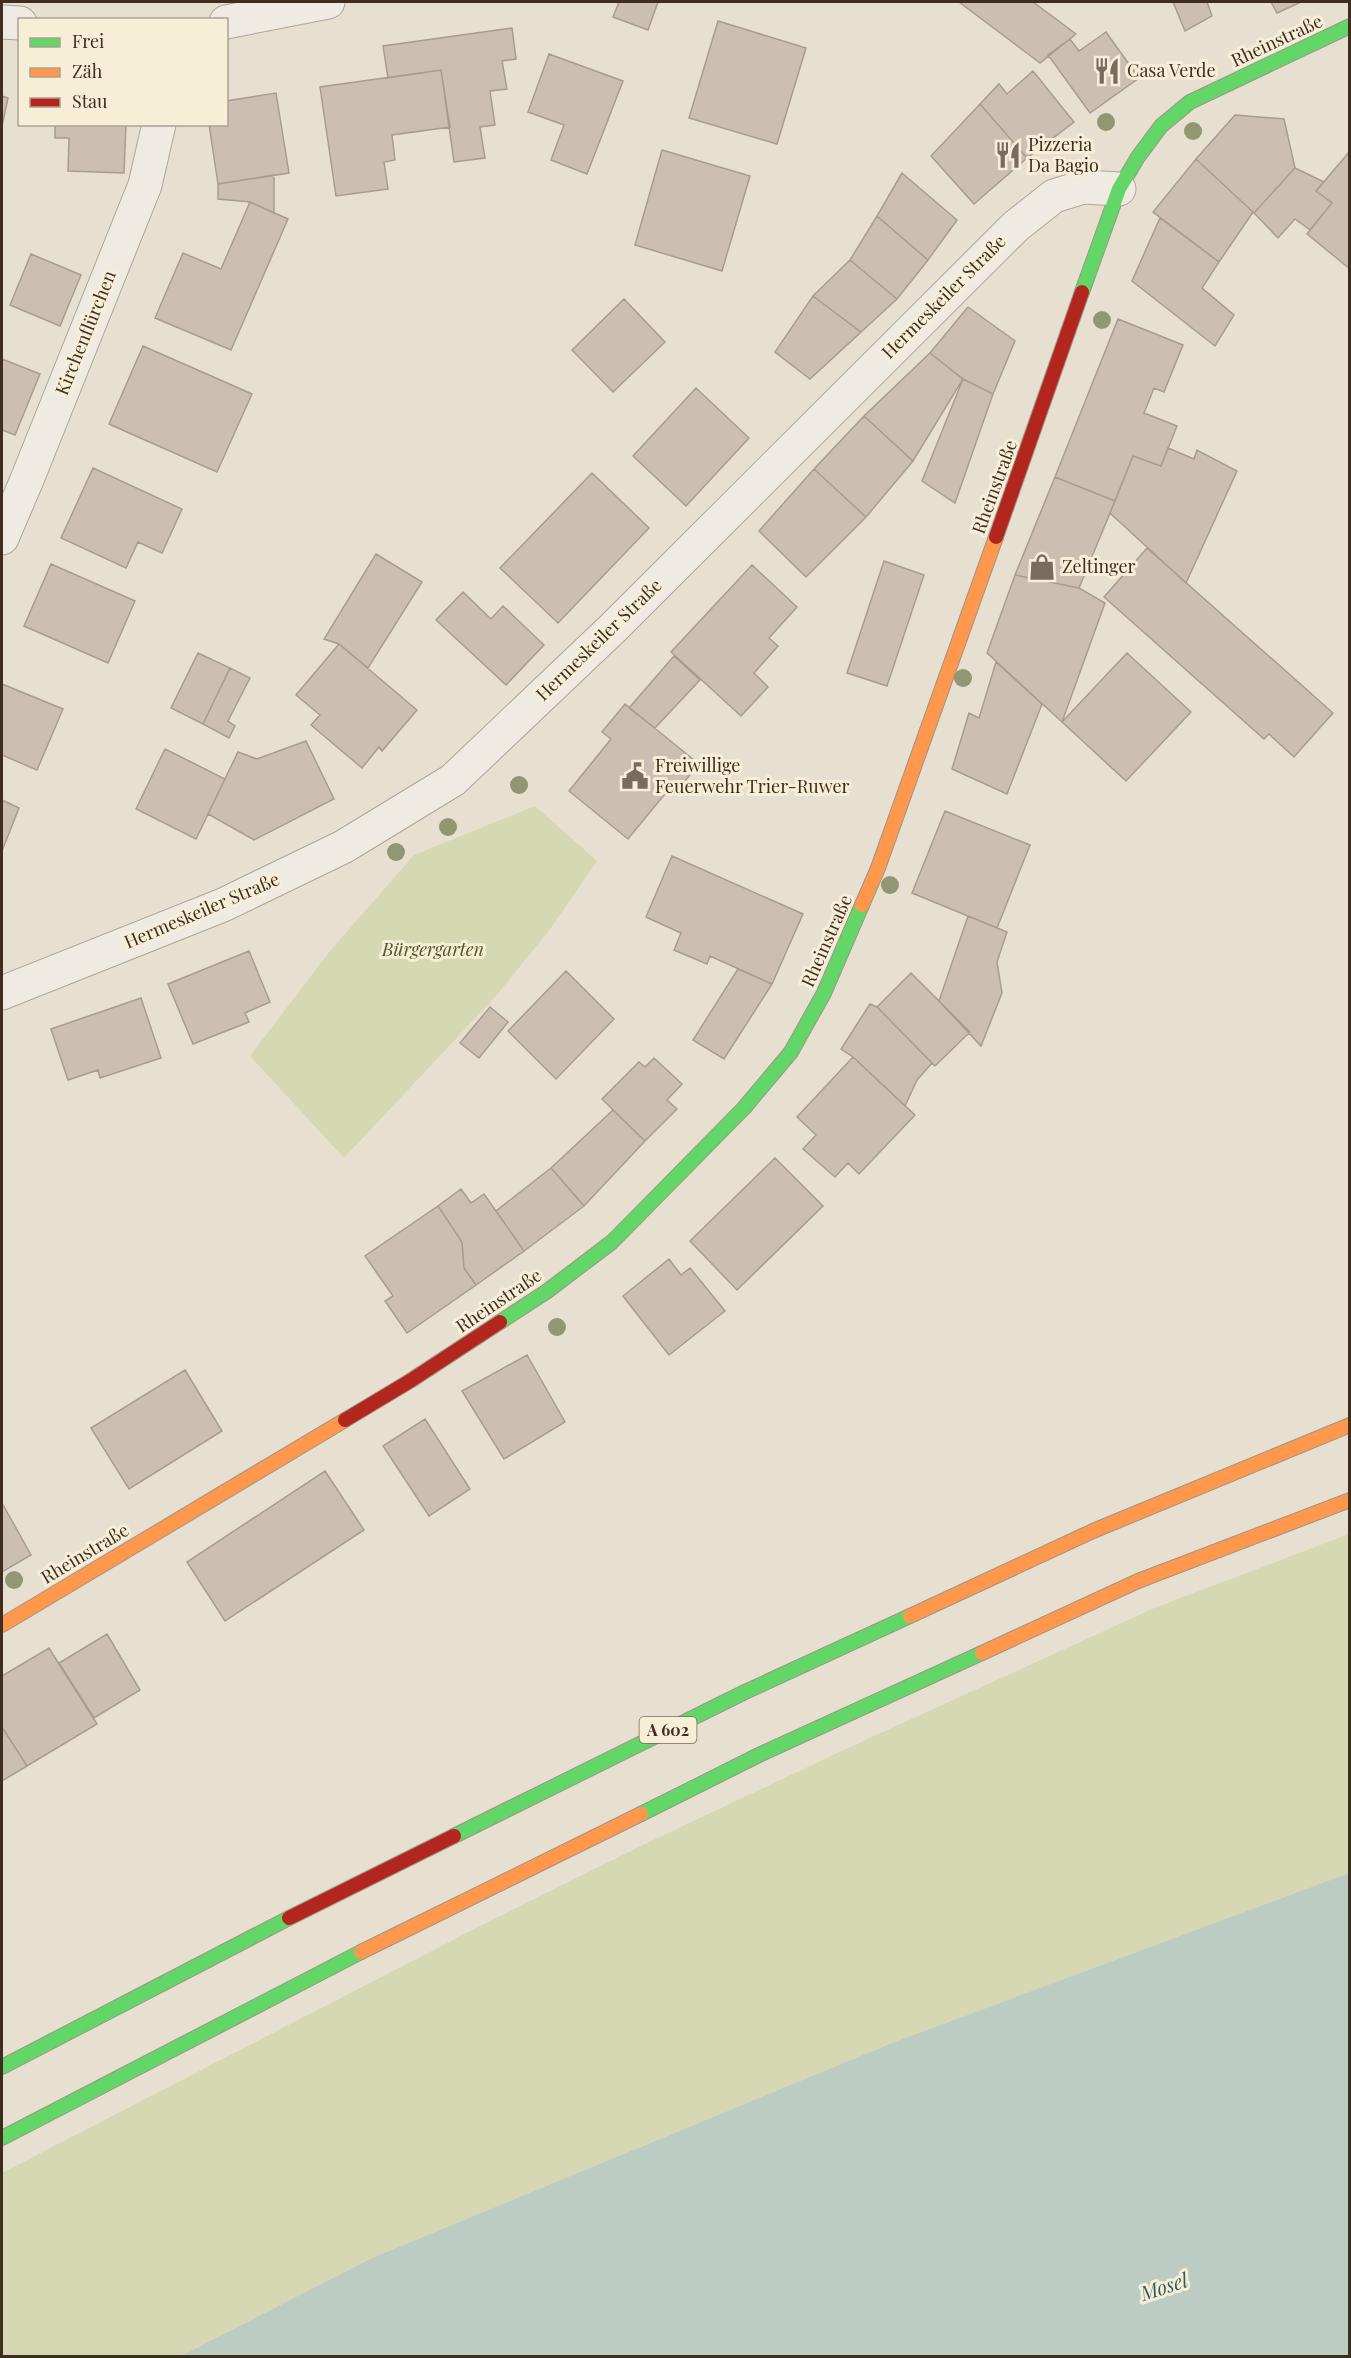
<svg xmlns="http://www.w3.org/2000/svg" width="1351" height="2358" font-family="'Playfair Display',serif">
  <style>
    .green { fill: #d6d7b3 }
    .water { fill: #bcccc2 }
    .building { fill: #cbbfb2; stroke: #a89c90; stroke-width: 1.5 }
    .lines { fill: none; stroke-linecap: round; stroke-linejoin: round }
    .street-casing { stroke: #ada599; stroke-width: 35 }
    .fast-casing { stroke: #9c958a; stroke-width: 16 }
    .slow-casing { stroke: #9c958a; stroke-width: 16 }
    .jam-casing { stroke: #9c958a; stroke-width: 16 }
    .street { stroke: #efebe3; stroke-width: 33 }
    .fast { stroke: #63d668; stroke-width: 14 }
    .slow { stroke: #ff974d; stroke-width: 14 }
    .jam { stroke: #b3261e; stroke-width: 14 }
    .tree { fill: #929673 }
    .labels { text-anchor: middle; stroke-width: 6; stroke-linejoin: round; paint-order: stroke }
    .shield { fill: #f7eed8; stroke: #756857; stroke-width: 1.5 }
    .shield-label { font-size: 16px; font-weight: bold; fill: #3d2e20 }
    .street-label { font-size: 18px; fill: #3d2e20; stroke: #f7eed8 }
    .poi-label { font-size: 18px; fill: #3d2e20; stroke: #f7eed8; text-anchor: start }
    .park-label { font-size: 18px; font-style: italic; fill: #4c5a26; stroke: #f7eed8 }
    .water-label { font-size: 20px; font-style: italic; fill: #2f5d5a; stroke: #f7eed8 }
  </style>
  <rect width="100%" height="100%" fill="#e7e0d1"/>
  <path class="green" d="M535 806 597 861 548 932 495 997 344 1158 250 1056 330 951 414 855Z
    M1349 1534V1873L892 2043 372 2258 181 2356H2V2173L484 1924 649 1842 848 1748 1152 1609Z"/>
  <path class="water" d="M1349 1873V2356H181L372 2258 892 2043Z"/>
  <path class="building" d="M619 2H658L648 30 613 17Z
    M959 2H1033L1076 34 1040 63Z
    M1173 2H1207L1212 16 1185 31Z
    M1271 2H1301L1277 13Z
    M718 21 806 48 777 144 689 118Z
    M512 28 516 59 502 61 507 89 490 91 495 125 480 127 485 158 454 162 441 70 388 78 383 46Z
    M1106 32 1139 78 1090 113 1048 55 1070 39 1079 51Z
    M549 54 623 81 587 174 551 160 564 125 528 112Z
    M441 70 450 127 392 135 395 160 384 162 388 189 336 196 320 87Z
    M1033 71 1074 122 1027 158 980 104 999 84 1007 94Z
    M276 93 289 173 218 184 209 124H226V101Z
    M2 96 8 98 2 126Z
    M980 104 1027 158 974 204 931 156Z
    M1235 115 1284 119 1295 168 1254 213 1196 159Z
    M55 124H126L124 173 68 171 69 138H55Z
    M662 150 750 176 722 271 635 245Z
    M1350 151V269L1307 234 1332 203 1316 191Z
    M1196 159 1253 212 1219 262 1153 212Z
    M1295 168 1324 182 1316 191 1332 203 1310 230 1295 219 1278 238 1254 213Z
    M902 173 957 220 928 260 877 216Z
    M274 175V213L250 202 218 199V184Z
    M250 202 288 219 231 350 155 318 183 253 221 269Z
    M877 216 928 260 897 299 850 260Z
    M1160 218 1219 262 1202 288 1234 315 1215 346 1132 281Z
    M31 254 81 275 60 326 10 305Z
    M850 260 897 299 861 332 813 296Z
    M813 296 861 332 810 379 775 352Z
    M624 299 665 342 613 392 572 350Z
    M968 307 1015 341 993 394 963 379 930 353Z
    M1118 319 1183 345 1164 392 1154 388 1144 413 1177 426 1161 466 1133 456 1115 501 1055 477Z
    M143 346 252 394 217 472 109 424Z
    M930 353 963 379 913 461 864 416Z
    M2 359 40 374 15 435 2 430Z
    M963 379 993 394 955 503 922 481Z
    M696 388 749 438 686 506 633 456Z
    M864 416 913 461 866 517 814 469Z
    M1168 448 1194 459 1197 450 1237 471 1186 583 1110 513 1133 456 1161 466Z
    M93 468 182 509 162 553 138 542 126 568 61 538Z
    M814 469 866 517 806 577 759 531Z
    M592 473 649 528 558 623 500 568Z
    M1055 477 1115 501 1079 588 1015 575Z
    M1147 548 1333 713 1294 757 1269 734 1264 739 1104 597Z
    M376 554 422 582 368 668 339 644 324 639Z
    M884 561 924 575 887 686 847 673Z
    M51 564 135 601 108 663 24 626Z
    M752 565 797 607 769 638 778 646 754 673 768 687 741 716 671 652Z
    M1015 575 1079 588 1105 603 1062 722 987 653Z
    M463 592 491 619 503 606 544 645 506 685 436 620Z
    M339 644 417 710 382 751 379 747 362 768 311 725 320 715 296 695Z
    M198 653 230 668 203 724 171 708Z
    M1127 653 1191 712 1126 781 1062 722Z
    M674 656 700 680 655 728 629 708Z
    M996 662 1042 704 1007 794 952 769 969 713 979 718Z
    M230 668 250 678 228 721 235 726 229 738 203 724Z
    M2 684 63 709 37 770 2 755Z
    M625 704 699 764 675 793 669 789 628 839 569 791 611 739 602 732Z
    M306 741 334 799 254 840 208 814 238 752 257 759Z
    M165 749 225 779 196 839 136 809Z
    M2 800 19 808 2 851Z
    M945 811 1030 845 997 928 912 893Z
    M672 856 803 914 772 984 710 956 707 964 674 950 681 933 646 917Z
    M968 916 1007 932 997 962 1002 993 981 1046 939 1001Z
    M249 951 270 1002 245 1013 249 1022 193 1044 168 984Z
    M738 969 772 984 724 1059 693 1040Z
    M566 971 614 1019 556 1079 508 1031Z
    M911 973 970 1032 935 1066 877 1007Z
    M141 998 161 1058 100 1078 98 1070 68 1080 51 1029Z
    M870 1004 877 1007 932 1063 917 1080 905 1106 853 1057 841 1049Z
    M490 1007 508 1022 479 1058 460 1043Z
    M853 1057 915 1115 859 1174 848 1163 835 1177 803 1149 816 1135 797 1117Z
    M654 1058 682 1084 667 1100 677 1109 645 1141 602 1099 639 1062 645 1067Z
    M613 1110 645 1141 584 1206 551 1168Z
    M775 1158 823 1206 737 1290 690 1241Z
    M551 1168 584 1206 524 1251 496 1211Z
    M461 1189 471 1203 484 1194 524 1251 476 1285 464 1268 462 1242 438 1206Z
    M438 1206 462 1242 464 1268 476 1285 407 1333 385 1301 393 1296 365 1256Z
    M669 1259 681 1275 690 1268 725 1311 669 1355 623 1296Z
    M527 1355 565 1422 504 1459 462 1391Z
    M185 1370 222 1431 129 1489 91 1428Z
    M425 1419 470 1489 429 1516 383 1446Z
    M325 1471 364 1530 225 1621 187 1562Z
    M2 1503 31 1555 2 1572Z
    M107 1634 140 1690 94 1718 59 1663Z
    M49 1648 97 1724 27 1766 2 1727V1676Z
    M2 1727 27 1766 2 1781Z"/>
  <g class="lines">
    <defs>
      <path id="street" d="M2 22 20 23
        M226 22 328 2
        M2 538 26 482 145 185 159 124
        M2 993 223 905 343 847 453 780 613 628 1016 226 1054 196 1083 187 1119 189"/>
      <path id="fast" d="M1082 292 1119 189 1138 157 1161 126 1190 102 1350 26
        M500 1322 546 1292 612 1242 744 1108 791 1052 824 993 862 905
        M641 1814 761 1754 982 1653
        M454 1836 745 1692 910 1616
        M2 2067 289 1918
        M2 2138 361 1952"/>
      <path id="slow" d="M862 905 878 868 996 537
        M910 1616 1093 1531 1350 1425
        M2 1625 345 1420
        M982 1653 1138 1581 1350 1500
        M361 1952 641 1814"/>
      <path id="jam" d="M996 537 1082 292
        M345 1420 410 1381 500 1322
        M289 1918 454 1836"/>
    </defs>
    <use href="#street" class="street-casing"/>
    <use href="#fast" class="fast-casing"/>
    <use href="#slow" class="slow-casing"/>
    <use href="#jam" class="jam-casing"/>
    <use href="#street" class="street"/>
    <use href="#fast" class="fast"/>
    <use href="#slow" class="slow"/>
    <use href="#jam" class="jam"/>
  </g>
  <g class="tree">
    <circle cx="1106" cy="122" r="9"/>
    <circle cx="1193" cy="131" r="9"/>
    <circle cx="1102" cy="320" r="9"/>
    <circle cx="963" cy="678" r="9"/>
    <circle cx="519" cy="785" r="9"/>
    <circle cx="448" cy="827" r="9"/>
    <circle cx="396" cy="852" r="9"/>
    <circle cx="890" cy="885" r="9"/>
    <circle cx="557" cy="1327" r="9"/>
    <circle cx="14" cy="1580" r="9"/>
  </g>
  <defs>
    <symbol id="restaurant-bare" viewBox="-9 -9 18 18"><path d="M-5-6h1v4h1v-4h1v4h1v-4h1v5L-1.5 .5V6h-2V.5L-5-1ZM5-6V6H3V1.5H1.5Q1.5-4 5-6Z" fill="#786c5e" stroke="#f7eed8" stroke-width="2.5" paint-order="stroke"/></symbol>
    <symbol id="shop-bare" viewBox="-9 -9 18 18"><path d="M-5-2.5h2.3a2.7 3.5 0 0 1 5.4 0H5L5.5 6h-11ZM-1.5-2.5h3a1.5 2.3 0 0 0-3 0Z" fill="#786c5e" stroke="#f7eed8" stroke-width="2.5" paint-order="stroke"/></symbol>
    <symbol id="civic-bare" viewBox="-9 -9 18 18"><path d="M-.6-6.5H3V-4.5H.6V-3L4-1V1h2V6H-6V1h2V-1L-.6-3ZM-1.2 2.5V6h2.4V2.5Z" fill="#786c5e" stroke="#f7eed8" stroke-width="2.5" paint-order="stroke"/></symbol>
  </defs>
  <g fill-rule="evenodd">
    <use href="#restaurant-bare" x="1088" y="52" width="38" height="38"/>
    <use href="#restaurant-bare" x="989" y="136" width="38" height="38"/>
    <use href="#shop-bare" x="1023" y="548" width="38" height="38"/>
    <use href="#civic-bare" x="616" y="757" width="38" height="38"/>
  </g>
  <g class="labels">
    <rect class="shield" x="639.5" y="1717" width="57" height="26" rx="4.5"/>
    <g class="shield-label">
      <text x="668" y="1736">A 602</text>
    </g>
    <g class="street-label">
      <text transform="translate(1277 41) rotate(-25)" y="6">Rheinstraße</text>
      <text transform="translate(944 297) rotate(-45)" y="6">Hermeskeiler Straße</text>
      <text transform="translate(86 333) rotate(-68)" y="6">Kirchenflürchen</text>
      <text transform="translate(995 487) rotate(-70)" y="6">Rheinstraße</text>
      <text transform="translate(599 640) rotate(-44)" y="6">Hermeskeiler Straße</text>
      <text transform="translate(202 911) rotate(-23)" y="6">Hermeskeiler Straße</text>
      <text transform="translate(827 941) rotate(-66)" y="6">Rheinstraße</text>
      <text transform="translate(499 1301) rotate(-34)" y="6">Rheinstraße</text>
      <text transform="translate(85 1554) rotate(-31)" y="6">Rheinstraße</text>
    </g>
    <g class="poi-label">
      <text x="1127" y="77">Casa Verde</text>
      <text x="1028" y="151">Pizzeria<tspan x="1028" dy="21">Da Bagio</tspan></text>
      <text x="1062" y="573">Zeltinger</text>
      <text x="655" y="772">Freiwillige<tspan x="655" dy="21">Feuerwehr Trier-Ruwer</tspan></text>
    </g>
    <g class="park-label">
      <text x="433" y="956">Bürgergarten</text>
    </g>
    <g class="water-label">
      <text transform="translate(1164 2287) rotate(-18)" y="7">Mosel</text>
    </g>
  </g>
  <rect width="1351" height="2358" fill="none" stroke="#3d2e20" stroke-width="6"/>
  <rect x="18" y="18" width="210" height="108" fill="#f7eed8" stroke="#ada18e" stroke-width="1.5"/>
  <rect x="30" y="38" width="30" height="9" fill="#63d668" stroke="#ada18e" stroke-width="1.5"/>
  <text x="72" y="48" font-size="18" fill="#3d2e20">Frei</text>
  <rect x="30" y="68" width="30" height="9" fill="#ff974d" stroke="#ada18e" stroke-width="1.5"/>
  <text x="72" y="78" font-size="18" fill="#3d2e20">Zäh</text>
  <rect x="30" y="98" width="30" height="9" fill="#b3261e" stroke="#ada18e" stroke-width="1.5"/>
  <text x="72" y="108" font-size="18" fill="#3d2e20">Stau</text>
</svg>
